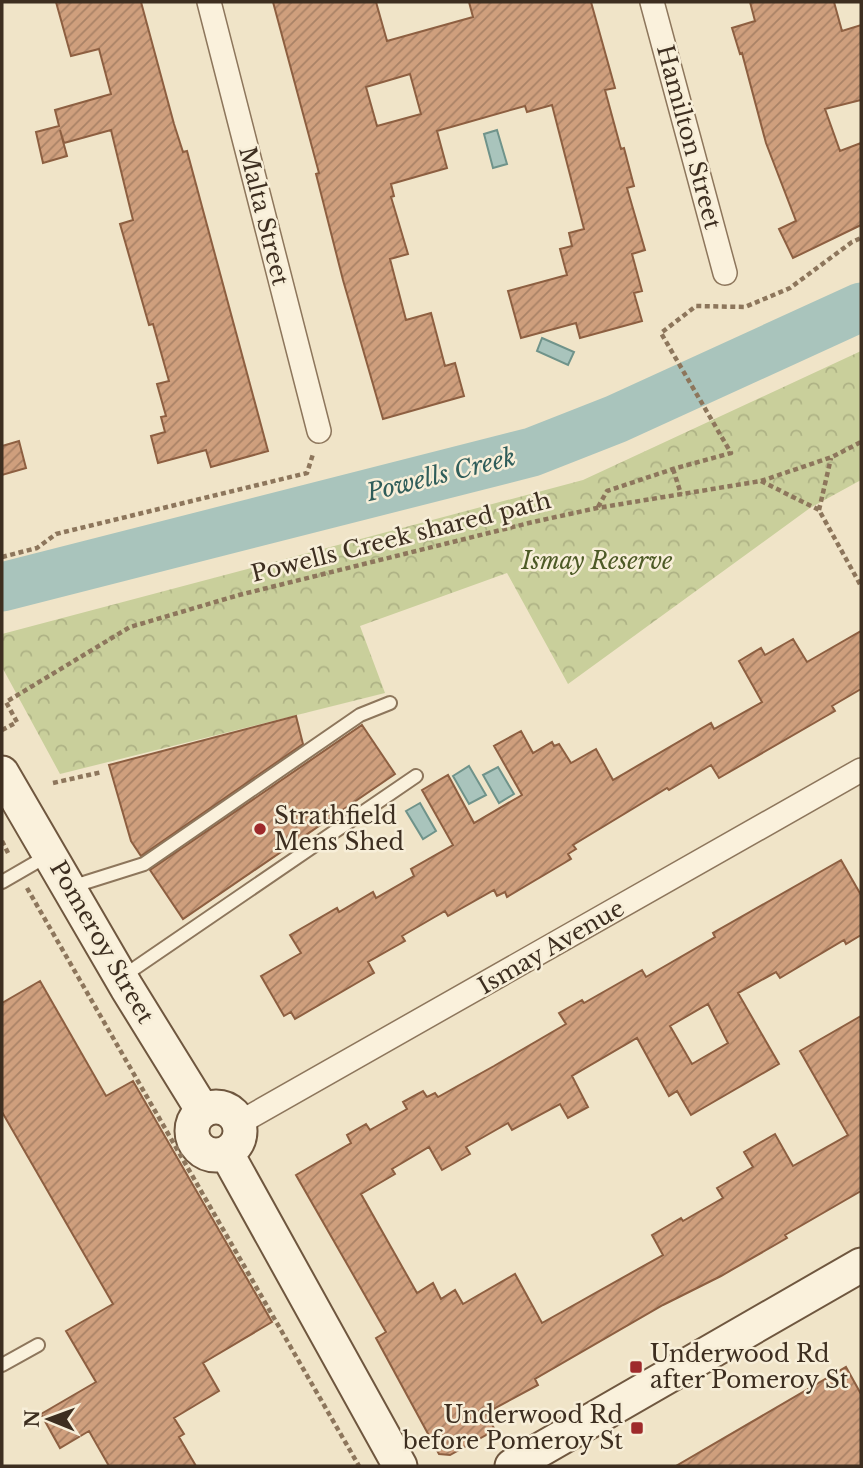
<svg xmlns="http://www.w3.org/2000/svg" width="863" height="1468" font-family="'Libre Baskerville',serif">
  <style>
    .forest { fill: url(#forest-crowns) }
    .water { fill: #a9c4bc; stroke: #6f938a; stroke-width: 2 }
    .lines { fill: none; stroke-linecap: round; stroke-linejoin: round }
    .river { stroke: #a9c4bc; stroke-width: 49 }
    .building { fill: url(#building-hatch); stroke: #8d5f41; stroke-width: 2; fill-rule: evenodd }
    .service-casing { stroke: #8d765c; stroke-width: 16 }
    .minor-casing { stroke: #8d765c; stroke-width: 26 }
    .secondary-casing { stroke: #6f573f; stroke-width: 37 }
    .path { stroke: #8d765c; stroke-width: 4.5; stroke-dasharray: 5 3.5; stroke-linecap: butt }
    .service { stroke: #faf1dc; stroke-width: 12 }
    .minor { stroke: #faf1dc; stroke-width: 23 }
    .secondary { stroke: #faf1dc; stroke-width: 33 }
    .poi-dot { fill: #9e2a2b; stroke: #f7eed8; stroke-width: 2.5 }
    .labels { text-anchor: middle; stroke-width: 5; stroke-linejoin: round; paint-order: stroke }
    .street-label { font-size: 23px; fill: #3d2e20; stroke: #f7eed8 }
    .park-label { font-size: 23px; font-style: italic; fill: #4d5a26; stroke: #f7eed8 }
    .poi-label { font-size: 23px; fill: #3d2e20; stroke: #f7eed8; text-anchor: start }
    .water-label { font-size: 24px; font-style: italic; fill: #2f5d5a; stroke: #f7eed8 }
  </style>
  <defs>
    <pattern id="forest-crowns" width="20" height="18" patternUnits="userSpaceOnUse" patternTransform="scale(1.75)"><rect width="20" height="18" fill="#c9cf9b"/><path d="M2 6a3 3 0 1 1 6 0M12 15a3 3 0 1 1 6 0" fill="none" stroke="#aeb285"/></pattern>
    <pattern id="building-hatch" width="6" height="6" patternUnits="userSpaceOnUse" patternTransform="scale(1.75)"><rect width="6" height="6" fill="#cf9f7d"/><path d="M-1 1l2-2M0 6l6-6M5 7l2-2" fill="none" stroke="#a98266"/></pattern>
  </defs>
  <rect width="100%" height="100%" fill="#f0e4c8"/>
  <path class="forest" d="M861 351V480L810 508 568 684 507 573 360 626 385 693 60 774 2 667V634L583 480Z"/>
  <path class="water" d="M497 130 507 164 493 168 484 134Z
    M542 338 574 352 568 365 537 351Z
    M469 766 486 795 469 804 453 776Z
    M498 767 514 794 499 803 483 775Z
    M420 803 436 831 423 839 406 811Z"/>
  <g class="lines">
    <path class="river" d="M2 587 532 452 616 419 861 307"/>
  </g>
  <path class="building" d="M56 2H141L174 124 183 152 187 151 268 451 211 467 206 450 158 463 151 436 165 432 161 417 166 416 157 384 169 381 153 324 149 325 120 224 133 220 111 130 64 143 60 130 67 156 43 163 36 132 59 126 55 110 111 94 99 49 71 56Z
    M273 2H376L387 41 473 17 469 2H591L615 88 605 90 621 149 624 148 634 186 627 188 645 250 632 254 642 291 634 293 642 321 580 338 576 323 521 338 508 291 567 275 560 249 572 246 569 233 584 229 552 105 527 112 525 106 437 131 447 168 391 184 394 196 391 197 408 254 390 259 406 320 431 313 445 366 455 363 464 396 383 419 343 280 316 174 319 173ZM410 74 421 114 377 126 366 87Z
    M750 2H834L842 31 861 25V100L825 109 840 151 861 143V225L793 258 779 229 796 221 766 143 742 53 740 54 732 28 755 21Z
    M19 441 26 468 2 475V446Z
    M861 631V689L832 706 835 711 719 778 711 765 669 790 667 788 573 845 576 849 568 854 571 859 507 897 505 892 497 896 494 890 448 916 445 911 402 936 405 941 368 962 374 973 295 1019 291 1012 284 1016 261 976 301 953 290 935 337 908 339 912 373 892 376 898 414 876 411 869 453 845 422 790 448 775 474 823 522 795 494 746 521 731 533 753 552 742 554 746 559 744 571 763 596 749 613 780 711 723 714 729 762 702 739 661 761 648 765 655 793 639 807 662Z
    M296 716 303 744 141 856 131 841 109 765Z
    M362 725 395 774 183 919 150 870Z
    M841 860 861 895V935L846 944 844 940 780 978 776 972 738 993 779 1064 691 1115 677 1091 669 1096 637 1038 572 1076 588 1107 568 1118 560 1104 512 1130 508 1123 466 1147 470 1154 442 1170 429 1147 392 1169 395 1174 361 1194 417 1293 433 1283 441 1299 455 1290 463 1304 515 1274 542 1323 663 1255 652 1235 681 1218 683 1221 723 1198 717 1188 753 1167 744 1152 775 1134 793 1166 848 1135 800 1051 861 1016V1191L785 1235 787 1238 721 1276 663 1305 535 1379 538 1385 486 1413 495 1430 450 1455 439 1454 376 1338 386 1332 296 1175 351 1143 347 1135 366 1124 370 1130 407 1109 403 1102 423 1091 427 1097 435 1093 438 1097 494 1066 566 1024 559 1013 582 1000 584 1003 642 970 646 977 715 937 713 933ZM708 1004 728 1043 692 1064 670 1026Z
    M40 981 106 1096 133 1081 272 1322 203 1363 219 1391 174 1418 184 1434 179 1437 196 1466H109L89 1431 60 1448 41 1414 96 1382 66 1331 113 1304 2 1112V1003Z
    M846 1367 861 1394V1466H676Z"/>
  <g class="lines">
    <defs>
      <path id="service" d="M2 882 47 856
        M71 887 144 864 360 715 390 703
        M122 977 416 776
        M2 1365 38 1345"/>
      <path id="minor" d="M209 2 319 431
        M652 2 725 273
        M239 1123 861 770"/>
      <path id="secondary" d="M2 773 127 988 203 1111
        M192 1131a24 24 0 1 1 48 0a24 24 0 1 1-48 0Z
        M227 1154 400 1466
        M512 1466 861 1265"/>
    </defs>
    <use href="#service" class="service-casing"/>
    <use href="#minor" class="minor-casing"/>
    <use href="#secondary" class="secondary-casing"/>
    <path class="path" d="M673 469 681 494
      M761 481 819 510 861 586
      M598 507 607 491 673 469 731 453 661 333 696 306 745 307 790 288 852 242 861 238
      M819 510 831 458
      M2 557 37 548 56 534 307 473 313 454
      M2 730 17 722 6 702 130 627 239 595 533 522 597 508 761 481 832 457 861 442
      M53 783 102 772
      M2 841 9 855
      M27 888 359 1466"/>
    <use href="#service" class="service"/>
    <use href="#minor" class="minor"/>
    <use href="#secondary" class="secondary"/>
  </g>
  <g class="poi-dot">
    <circle cx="260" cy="829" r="7"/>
    <rect x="629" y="1360" width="14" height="14" rx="3.5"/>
    <rect x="630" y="1421" width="14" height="14" rx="3.5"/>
  </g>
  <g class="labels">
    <g class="street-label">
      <text transform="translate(689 137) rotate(75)" y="8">Hamilton Street</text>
      <text transform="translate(264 216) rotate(76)" y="8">Malta Street</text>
      <text transform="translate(401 537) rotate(-14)" y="8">Powells Creek shared path</text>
      <text transform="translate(102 942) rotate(60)" y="8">Pomeroy Street</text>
      <text transform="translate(551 947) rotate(-30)" y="8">Ismay Avenue</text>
    </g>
    <g class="park-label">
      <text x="597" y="569">Ismay Reserve</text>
    </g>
    <g class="poi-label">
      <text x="274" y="824">Strathfield<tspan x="274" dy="26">Mens Shed</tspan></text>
      <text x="650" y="1362">Underwood Rd<tspan x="650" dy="26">after Pomeroy St</tspan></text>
      <text x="623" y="1423" text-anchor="end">Underwood Rd<tspan x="623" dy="26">before Pomeroy St</tspan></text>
    </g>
    <g class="water-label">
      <text transform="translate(441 475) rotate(-14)" y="8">Powells Creek</text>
    </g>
  </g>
  <rect width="863" height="1468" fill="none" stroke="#3d2e20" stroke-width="7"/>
  <g transform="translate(49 1419) rotate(271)" stroke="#f7eed8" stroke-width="5" paint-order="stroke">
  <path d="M0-5L12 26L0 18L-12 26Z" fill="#3d2e20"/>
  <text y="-10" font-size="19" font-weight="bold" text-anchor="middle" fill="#3d2e20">N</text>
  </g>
</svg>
